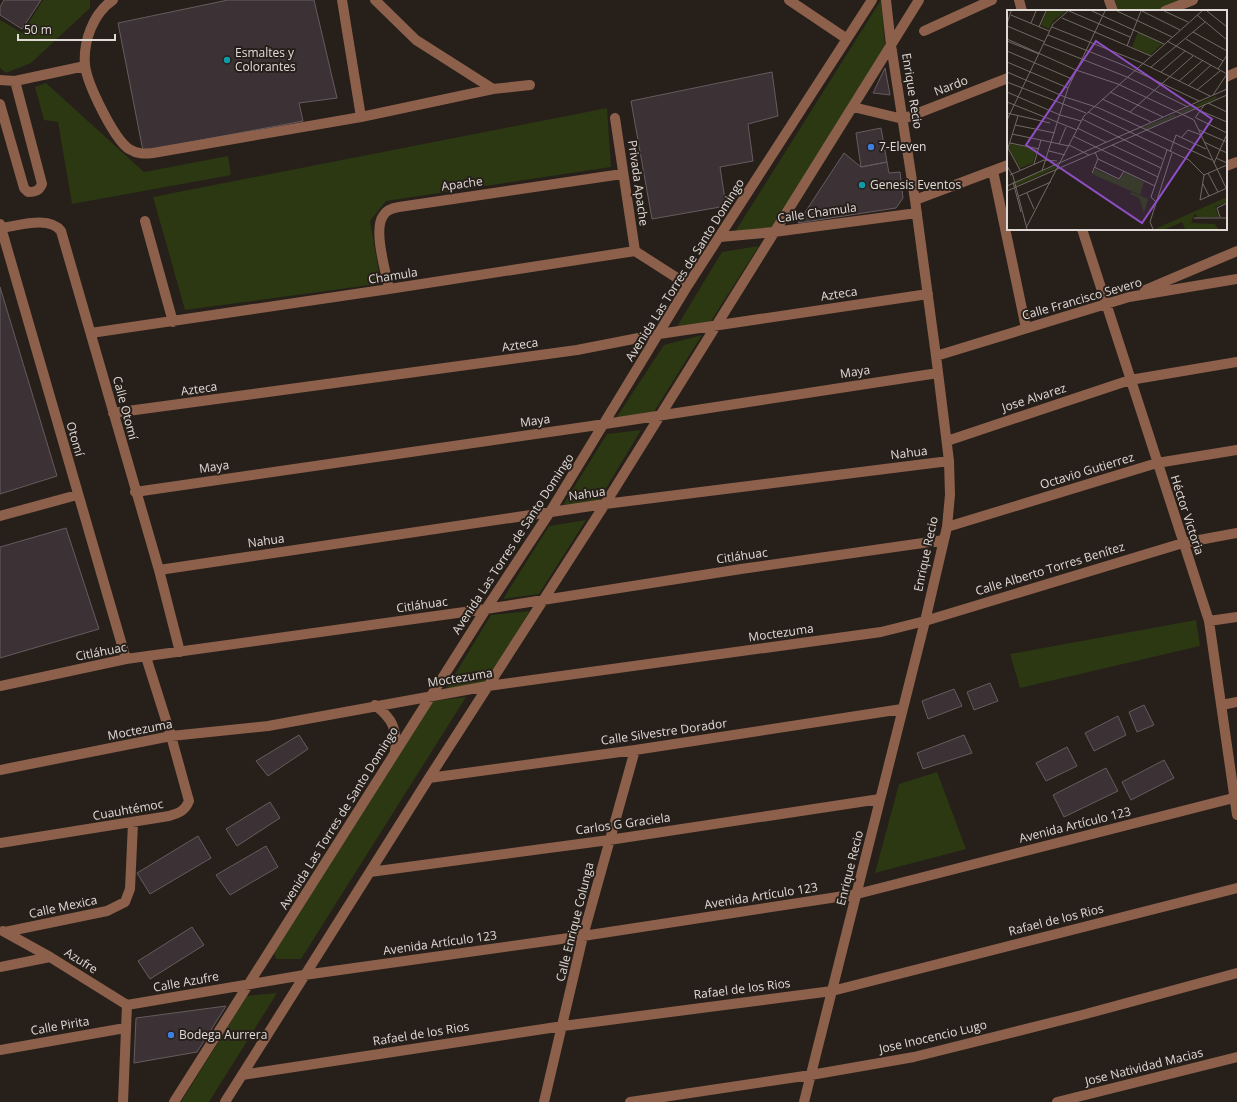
<svg xmlns="http://www.w3.org/2000/svg" width="1237" height="1102" font-family="'Open Sans',sans-serif">
  <style>
    .green { fill: #2b3812 }
    .building { fill: #3c3235; stroke: #665b5e }
    .lines { fill: none; stroke-linecap: round; stroke-linejoin: round }
    .minor { stroke: #8d604b; stroke-width: 10 }
    .culture-dot { fill: #0f9aa8; stroke: #271f1a; stroke-width: 1.5 }
    .shop-dot { fill: #3f7fe0; stroke: #271f1a; stroke-width: 1.5 }
    .labels { text-anchor: middle; stroke-width: 4; stroke-linejoin: round; paint-order: stroke }
    .poi-label { font-size: 12px; fill: #e0dad7; stroke: #271f1a; text-anchor: start }
    .street-label { font-size: 12px; fill: #e0dad7; stroke: #271f1a }
    .inset-road { fill: none; stroke: #716a66; stroke-width: 1 }
    .view { fill: #8f4fc4; fill-opacity: 0.15; stroke: #8f4fc4; stroke-width: 2 }
    .inset-edge { fill: none; stroke: #e0dad7; stroke-width: 2 }
  </style>
  <rect width="100%" height="100%" fill="#271f1a"/>
  <path class="green" d="M43 0H90V8L31 63 6 73 0 68V20L22 33Z
    M881 0 885 46 771 231 733 235Z
    M1115 0H1187L1159 11H1118Z
    M46 83 144 172 228 156 231 175 72 204 58 122 44 120 35 87Z
    M607 108 611 167 386 201 370 221 380 278 377 284 185 310 153 197Z
    M759 246 711 321 676 328 722 252Z
    M702 335 652 415 614 421 664 345Z
    M641 430 599 500 563 505 607 434Z
    M586 520 539 594 503 599 549 526Z
    M530 611 485 682 446 689 491 615Z
    M1196 620 1200 646 1020 688 1010 654Z
    M466 697 301 959H276L274 953 433 701Z
    M937 772 966 849 875 873 899 784Z
    M277 993 209 1102H181L247 996Z"/>
  <path class="building" d="M4 0H41L22 29 0 15V7Z
    M228 0H314L337 98 299 103 303 121 143 151 118 23Z
    M885 68 890 95 873 93Z
    M772 72 778 116 748 124 753 161 720 167 726 206 652 219 631 101Z
    M881 128 887 162 861 167 856 133Z
    M844 153 861 167 887 162 889 173 900 172 903 198 896 208 798 223Z
    M0 287 57 476 0 494Z
    M66 528 99 629 0 658V547Z
    M990 683 998 701 974 710 967 692Z
    M954 689 962 706 928 719 922 701Z
    M1144 705 1154 725 1137 732 1129 712Z
    M1118 716 1126 735 1094 751 1085 733Z
    M299 735 308 749 268 776 256 761Z
    M964 735 972 753 923 769 917 753Z
    M1067 747 1077 766 1046 781 1036 763Z
    M1164 760 1174 778 1131 800 1122 782Z
    M1106 768 1118 791 1064 817 1053 795Z
    M270 802 280 818 237 846 226 829Z
    M198 836 211 858 150 894 137 873Z
    M266 846 278 867 230 895 216 875Z
    M192 927 204 945 150 979 138 961Z
    M226 1006 197 1052 134 1063 136 1018Z"/>
  <g class="lines">
    <path class="minor" d="M113 0C93 13 83 42 85 65 87 84 114 139 129 149 137 154 144 154 153 153L361 117 493 89 530 85
      M342 0 361 117
      M375 0 416 40 493 89
      M789 0 847 39
      M1019 0 1022 11
      M1109 0 1113 11
      M1165 11 1193 0
      M924 31 992 0
      M1226 77 1237 72
      M0 80 15 81 85 66
      M0 104 24 188 28 192C35 192 39 191 42 184L15 81
      M853 107 903 119 1008 78
      M615 118 635 251
      M1226 166 1237 162
      M993 171 1026 328
      M915 200 1008 165
      M145 221 173 322
      M0 224 126 659
      M1 228C18 226 49 215 61 231L159 570 180 652
      M1082 229 1209 621 1237 815
      M720 237 774 232 917 213
      M389 289C386 272 373 230 383 216 386 210 392 208 399 207L622 174
      M1145 290 1237 251
      M91 333 389 289 635 251 688 285
      M936 356 1129 297 1237 279
      M113 413 577 350 659 334 928 294
      M947 441 1130 380 1237 362
      M135 492 605 424 938 373
      M0 516 77 495
      M947 527 1157 463 1237 450
      M159 570 605 504 949 461
      M1209 621 1237 617
      M0 686 126 659 486 609 741 569 944 540
      M375 705C393 719 397 729 395 751
      M1222 705 1237 702
      M0 770 171 736 268 726 488 686 881 632 925 621 1183 543 1237 533
      M429 778 635 750 902 709
      M0 843 169 816C179 813 185 811 189 801L171 736 146 657
      M370 872 609 840 880 799
      M3 931 50 957 127 1005
      M5 932 107 911 125 902 130 889 133 823
      M0 967 50 957
      M127 1005 304 975 583 936 857 894 1237 797
      M0 1050 125 1028
      M242 1075 563 1026 832 991 1237 888
      M123 1102 127 1005
      M174 1102 486 609 550 512 688 285 872 0
      M225 1102 429 778 605 504 919 0
      M544 1102 583 936 635 750
      M630 1102 811 1075 914 1057 1082 1015 1237 973
      M804 1102 925 621 947 527 950 495 949 461 936 356 915 200 891 45 886 0
      M1057 1102 1237 1057"/>
  </g>
  <g class="culture-dot">
    <circle cx="227" cy="60" r="4"/>
    <circle cx="862" cy="185" r="4"/>
  </g>
  <g class="shop-dot">
    <circle cx="871" cy="147" r="4"/>
    <circle cx="171" cy="1035" r="4"/>
  </g>
  <g class="labels">
    <g class="poi-label">
      <text x="235" y="57">Esmaltes y<tspan x="235" dy="14">Colorantes</tspan></text>
      <text x="879" y="151">7-Eleven</text>
      <text x="870" y="189">Genesis Eventos</text>
      <text x="179" y="1039">Bodega Aurrera</text>
    </g>
    <g class="street-label">
      <text transform="translate(951 86) rotate(-21)" y="4">Nardo</text>
      <text transform="translate(912 91) rotate(81)" y="4">Enrique Recio</text>
      <text transform="translate(638 183) rotate(82)" y="4">Privada Apache</text>
      <text transform="translate(462 184) rotate(-8)" y="4">Apache</text>
      <text transform="translate(817 213) rotate(-8)" y="4">Calle Chamula</text>
      <text transform="translate(685 270) rotate(-58)" y="4">Avenida Las Torres de Santo Domingo</text>
      <text transform="translate(393 276) rotate(-9)" y="4">Chamula</text>
      <text transform="translate(839 294) rotate(-9)" y="4">Azteca</text>
      <text transform="translate(1082 299) rotate(-16)" y="4">Calle Francisco Severo</text>
      <text transform="translate(520 345) rotate(-8)" y="4">Azteca</text>
      <text transform="translate(855 372) rotate(-9)" y="4">Maya</text>
      <text transform="translate(199 389) rotate(-8)" y="4">Azteca</text>
      <text transform="translate(1034 398) rotate(-18)" y="4">Jose Alvarez</text>
      <text transform="translate(125 408) rotate(75)" y="4">Calle Otomí</text>
      <text transform="translate(535 421) rotate(-8)" y="4">Maya</text>
      <text transform="translate(75 439) rotate(74)" y="4">Otomí</text>
      <text transform="translate(909 453) rotate(-7)" y="4">Nahua</text>
      <text transform="translate(214 467) rotate(-8)" y="4">Maya</text>
      <text transform="translate(1087 471) rotate(-17)" y="4">Octavio Gutierrez</text>
      <text transform="translate(587 494) rotate(-8)" y="4">Nahua</text>
      <text transform="translate(1187 515) rotate(72)" y="4">Héctor Victoria</text>
      <text transform="translate(266 541) rotate(-8)" y="4">Nahua</text>
      <text transform="translate(513 544) rotate(-57)" y="4">Avenida Las Torres de Santo Domingo</text>
      <text transform="translate(926 554) rotate(-78)" y="4">Enrique Recio</text>
      <text transform="translate(742 556) rotate(-8)" y="4">Citláhuac</text>
      <text transform="translate(1050 569) rotate(-17)" y="4">Calle Alberto Torres Benítez</text>
      <text transform="translate(422 605) rotate(-8)" y="4">Citláhuac</text>
      <text transform="translate(781 633) rotate(-8)" y="4">Moctezuma</text>
      <text transform="translate(101 652) rotate(-11)" y="4">Citláhuac</text>
      <text transform="translate(460 678) rotate(-9)" y="4">Moctezuma</text>
      <text transform="translate(140 730) rotate(-11)" y="4">Moctezuma</text>
      <text transform="translate(664 732) rotate(-8)" y="4">Calle Silvestre Dorador</text>
      <text transform="translate(128 810) rotate(-10)" y="4">Cuauhtémoc</text>
      <text transform="translate(339 818) rotate(-58)" y="4">Avenida Las Torres de Santo Domingo</text>
      <text transform="translate(623 824) rotate(-8)" y="4">Carlos G Graciela</text>
      <text transform="translate(1075 825) rotate(-14)" y="4">Avenida Artículo 123</text>
      <text transform="translate(850 868) rotate(-76)" y="4">Enrique Recio</text>
      <text transform="translate(761 896) rotate(-9)" y="4">Avenida Artículo 123</text>
      <text transform="translate(63 907) rotate(-12)" y="4">Calle Mexica</text>
      <text transform="translate(1056 920) rotate(-14)" y="4">Rafael de los Rios</text>
      <text transform="translate(575 922) rotate(-76)" y="4">Calle Enrique Colunga</text>
      <text transform="translate(440 943) rotate(-8)" y="4">Avenida Artículo 123</text>
      <text transform="translate(81 961) rotate(32)" y="4">Azufre</text>
      <text transform="translate(186 982) rotate(-10)" y="4">Calle Azufre</text>
      <text transform="translate(742 989) rotate(-7)" y="4">Rafael de los Rios</text>
      <text transform="translate(60 1026) rotate(-10)" y="4">Calle Pirita</text>
      <text transform="translate(421 1034) rotate(-9)" y="4">Rafael de los Rios</text>
      <text transform="translate(933 1037) rotate(-13)" y="4">Jose Inocencio Lugo</text>
      <text transform="translate(1144 1067) rotate(-14)" y="4">Jose Natividad Macias</text>
    </g>
  </g>
  <g transform="translate(1007 10)">
    <rect width="220" height="220" fill="#271f1a"/>
    <path d="M40 1H59L46 11 42 19 34 15ZM131 22 155 34 143 45 125 37ZM209 86 210 88 175 104 172 102ZM168 104 169 106 139 120 135 118ZM3 134 30 139 26 153 13 158 2 139ZM50 155 49 158 9 176V172ZM88 159 112 170 118 162 137 172 133 185 85 164ZM124 182 141 189 137 203 132 188 123 184ZM220 187V192L208 197 212 207H190L188 203 184 213 208 214 211 219H178L175 212 159 219H148Z" fill="#2b3812"/>
    <path class="inset-road" d="M62 1 123 27M85 1 157 34M110 1 165 27M135 1 173 20M157 1 181 12M200 1 220 17M4 5 42 21M190 5 220 30M55 8 144 46M24 13 29 1M0 14 4 1M0 16 38 32M32 17 39 1M45 17 135 53 203 86M186 22 220 41M41 25 116 55 192 91M0 29 69 60 111 74 187 110M179 29 216 51M0 31 32 44M160 31 220 64M37 34 120 67 181 97M120 36 134 1M0 41 65 69M0 52 61 78M144 57 198 12M211 59 220 45M0 62 58 87 92 98 205 150M154 62 178 41M172 71 195 51M0 72 79 103M181 76 204 55M190 80 213 61M0 82 53 105 74 111M103 82 156 107M206 85 220 64M95 89 144 112M0 92 70 120M201 93 220 102M194 101 220 112M81 102 182 150 197 165M123 102 186 46M0 103 43 113M11 106 1 138 13 160M188 108 198 94M189 108 220 123M75 109 156 149M0 110 46 14 61 1M187 110 219 178M8 115 48 123M70 118 99 132M192 120 220 132M5 124 62 136M66 126 151 167M175 127 181 120 194 125M197 132 220 143M3 133 32 139M52 134 59 117M62 135 82 145M105 135 154 158M42 141 58 145M88 142 91 149 148 176M163 142 169 125 199 139M209 148 220 153M207 153 220 124M27 154 34 130M0 156 6 166 20 219M87 157 112 169 117 161M35 161 61 78 98 1M85 163 91 149M201 163 211 182M3 165 37 150 50 151M197 165 193 190 220 178M197 165 220 155M6 172 14 202M196 174 202 186M0 176 220 79M0 181 220 85M20 183 27 199M12 186 44 172M149 192 144 187 160 140M213 207 210 198 220 193M187 208H220M19 218 77 106 195 1M146 219 143 212 165 143"/>
    <path class="view" d="M89 31 205 109 135 213 19 135Z"/>
    <rect width="220" height="220" class="inset-edge"/>
  </g>
  <path d="M18 34v6h97v-6" fill="none" stroke="#e0dad7" stroke-width="2"/>
  <text x="24" y="34" font-size="12" fill="#e0dad7" stroke="#271f1a" stroke-width="3" paint-order="stroke">50 m</text>
</svg>
